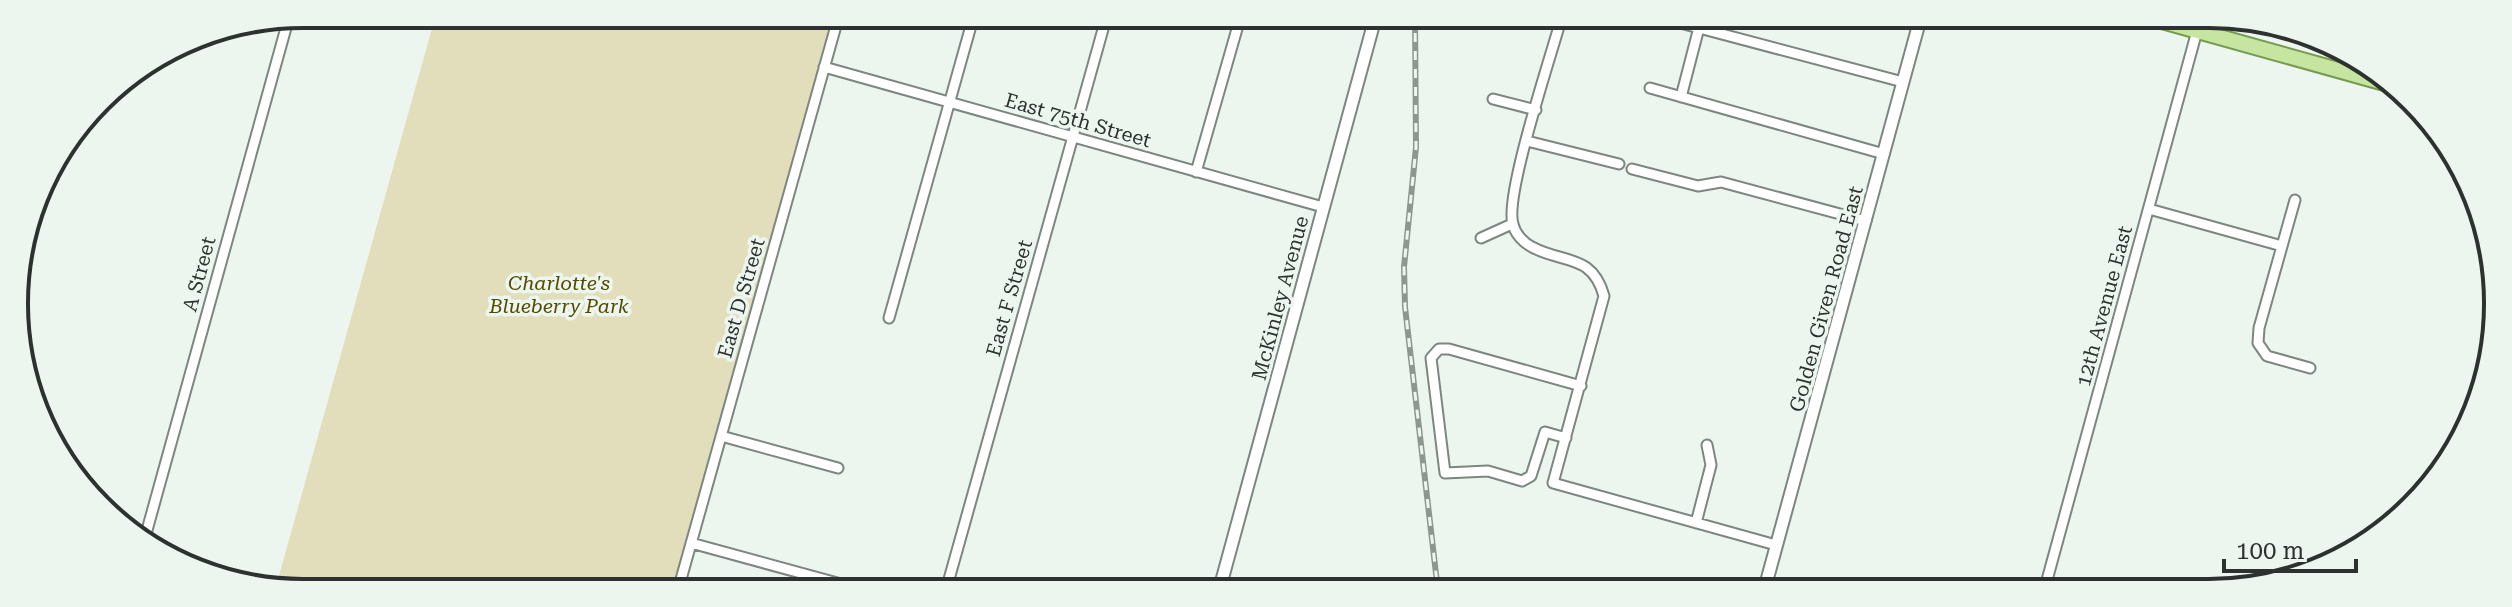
<svg xmlns="http://www.w3.org/2000/svg" width="2512" height="607" font-family="'Roboto Serif',serif">
  <style>
    .green { fill: #e2debb }
    .lines { fill: none; stroke-linecap: round; stroke-linejoin: round }
    .minor-casing { stroke: #7d8680; stroke-width: 13 }
    .tertiary-casing { stroke: #7d8680; stroke-width: 15 }
    .primary-casing { stroke: #779a51; stroke-width: 18 }
    .minor { stroke: #fff; stroke-width: 9 }
    .tertiary { stroke: #fff; stroke-width: 11 }
    .primary { stroke: #c5e5a1; stroke-width: 14 }
    .rail-casing { stroke: #8f9692; stroke-width: 6 }
    .rail { stroke: #ecf6ef; stroke-width: 3; stroke-dasharray: 9; stroke-linecap: butt }
    .labels { text-anchor: middle; stroke-width: 7; stroke-linejoin: round; paint-order: stroke }
    .street-label { font-size: 20px; fill: #2d312f; stroke: #ecf6ef }
    .park-label { font-size: 20px; font-style: italic; fill: #534900; stroke: #ecf6ef }
    .rim { fill: none; stroke: #2d312f; stroke-width: 4 }
  </style>
  <rect width="100%" height="100%" fill="#ecf6ef"/>
  <path class="green" d="M436 14 839 15 678 590H275Z"/>
  <g class="lines">
    <defs>
      <path id="minor" d="M1562 16C1552 53 1504 196 1513 224 1515 234 1524 243 1532 247 1563 264 1592 253 1604 296L1553 483 1776 545
        M1669 20 1903 82
        M1494 23 1496 16
        M824 67 1323 207
        M1650 88 1884 154
        M1681 97 1702 16
        M1493 99 1536 110
        M1527 141 1619 164
        M1632 169 1698 186 1721 182 1866 221
        M1196 172 1241 15
        M2295 200 2259 328 2258 343 2267 356 2310 368
        M2149 209 2282 246
        M1481 238 1512 224
        M889 318 974 15
        M721 436 838 468
        M1566 438 1545 432 1531 476 1522 481 1488 471 1445 473 1431 358 1439 349H1449L1581 386
        M1696 523 1711 465 1707 445
        M144 541 289 17
        M691 543 863 590
        M678 590 839 15
        M946 590 1107 15
        M2044 591 2197 31"/>
      <path id="tertiary" d="M1219 591 1376 15
        M1764 591 1921 16"/>
      <path id="primary" d="M2144 16 2388 84"/>
    </defs>
    <use href="#minor" class="minor-casing"/>
    <use href="#tertiary" class="tertiary-casing"/>
    <use href="#primary" class="primary-casing"/>
    <use href="#minor" class="minor"/>
    <use href="#tertiary" class="tertiary"/>
    <use href="#primary" class="primary"/>
    <defs>
      <path id="rail" d="M1415 15 1416 147 1404 267 1405 307 1438 591"/>
    </defs>
    <use href="#rail" class="rail-casing"/>
    <use href="#rail" class="rail"/>
  </g>
  <g class="labels">
    <g class="street-label">
      <text transform="translate(1078 120) rotate(16)" y="7">East 75th Street</text>
      <text transform="translate(199 274) rotate(-75)" y="7">A Street</text>
      <text transform="translate(741 298) rotate(-74)" y="7">East D Street</text>
      <text transform="translate(1009 298) rotate(-74)" y="7">East F Street</text>
      <text transform="translate(1280 298) rotate(-75)" y="7">McKinley Avenue</text>
      <text transform="translate(1826 299) rotate(-75)" y="7">Golden Given Road East</text>
      <text transform="translate(2104 306) rotate(-75)" y="7">12th Avenue East</text>
    </g>
    <g class="park-label">
      <text x="559" y="290">Charlotte's<tspan x="559" dy="23">Blueberry Park</tspan></text>
    </g>
  </g>
  <path d="M0 0H2512V607H0ZM303 28H2209A275 275 0 0 1 2484 303V304A275 275 0 0 1 2209 579H303A275 275 0 0 1 28 304V303A275 275 0 0 1 303 28Z" fill="#ecf6ef" fill-rule="evenodd"/>
  <path class="rim" d="M303 28H2209A275 275 0 0 1 2484 303V304A275 275 0 0 1 2209 579H303A275 275 0 0 1 28 304V303A275 275 0 0 1 303 28Z"/>
  <path d="M2224 559v12h132v-12" fill="none" stroke="#2d312f" stroke-width="4"/>
  <text x="2236" y="559" font-size="24" fill="#2d312f" stroke="#ecf6ef" stroke-width="6" paint-order="stroke">100 m</text>
</svg>
